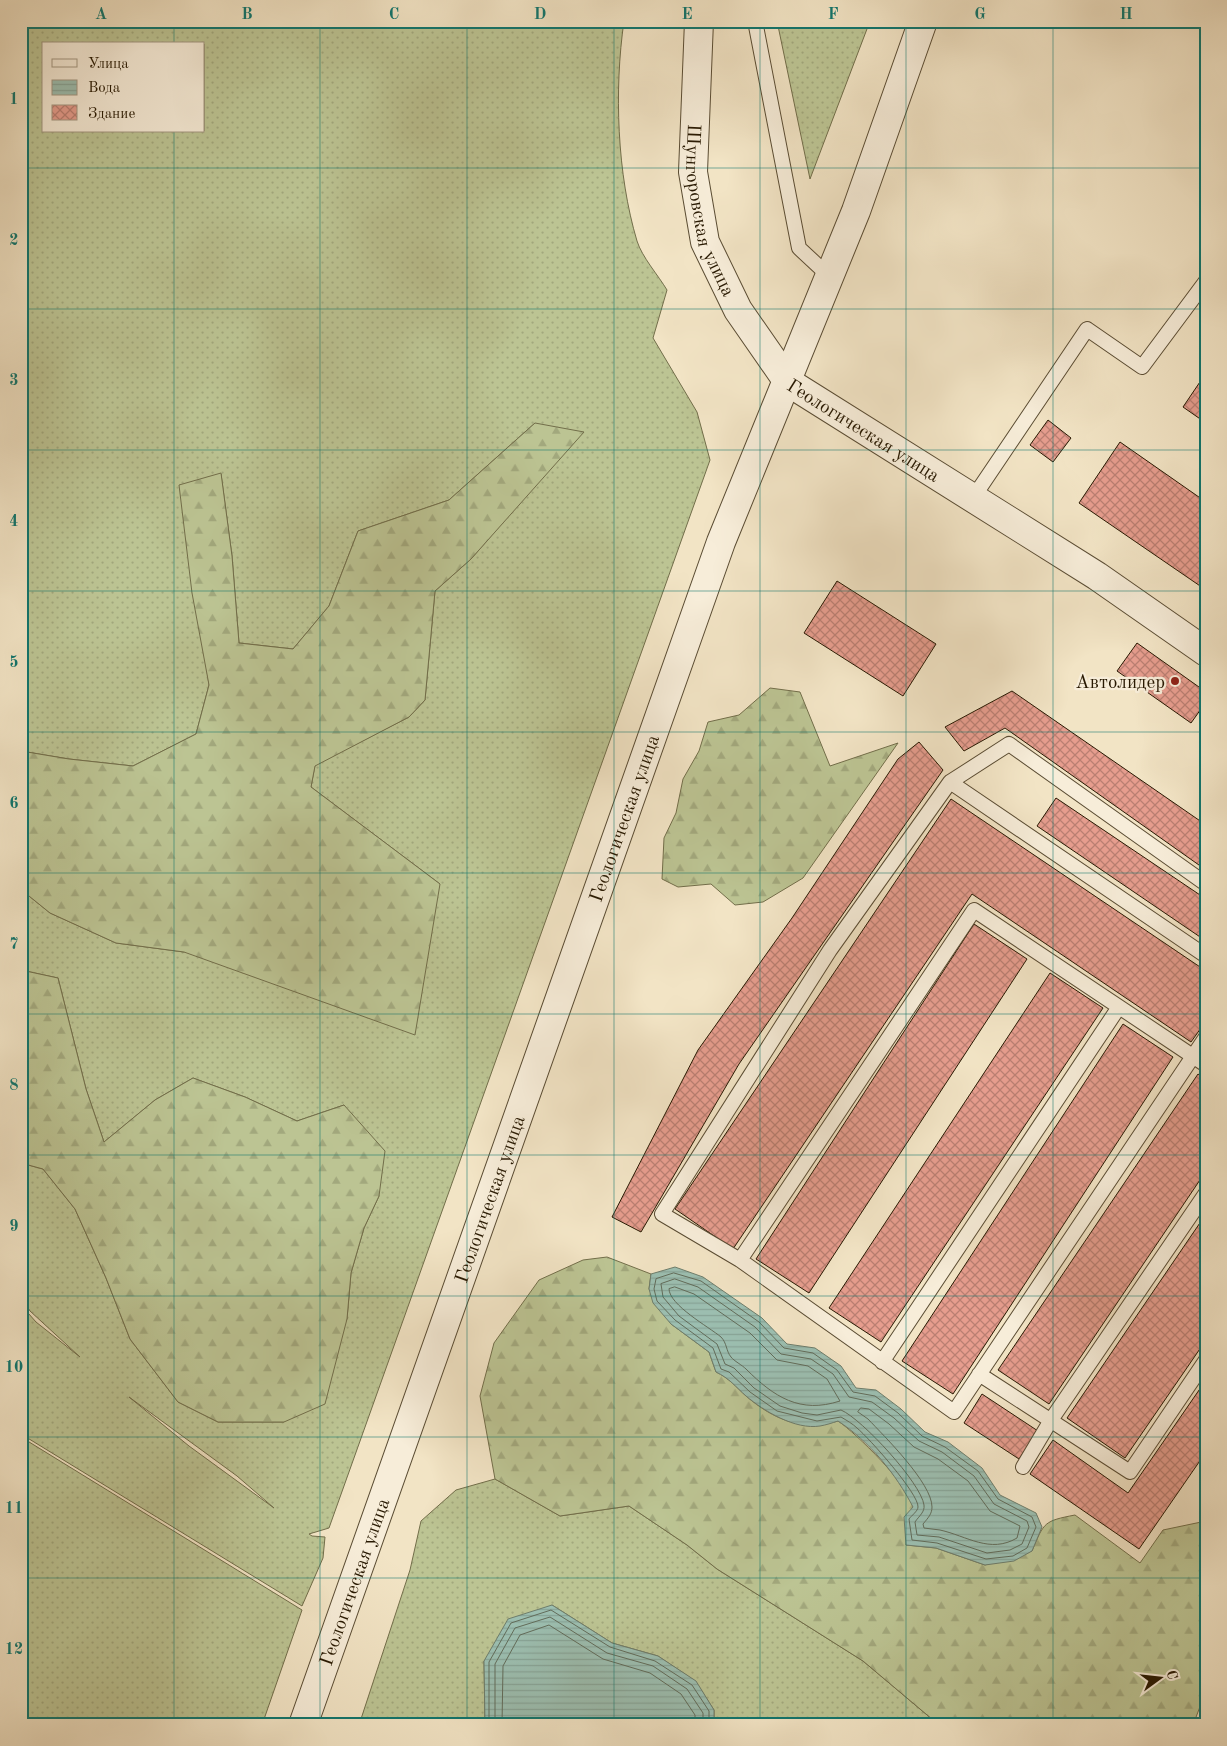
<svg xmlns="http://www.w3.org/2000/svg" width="1227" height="1746" font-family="'Old Standard TT',serif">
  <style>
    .grass { fill: url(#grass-dots); stroke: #726e4a; fill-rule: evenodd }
    .forest { fill: url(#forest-firs); stroke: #726e4a }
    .water { fill: url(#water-rules); stroke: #6e7d6b }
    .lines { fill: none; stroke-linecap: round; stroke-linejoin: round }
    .shore { stroke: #626c5a; stroke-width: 1 }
    .building { fill: url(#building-cross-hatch); stroke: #281902 }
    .service-casing { stroke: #5a4c33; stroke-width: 16 }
    .minor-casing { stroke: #5a4c33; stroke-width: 30 }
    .service { stroke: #f7edd9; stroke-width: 14 }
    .minor { stroke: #f7edd9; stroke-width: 28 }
    .grid { fill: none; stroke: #0f766e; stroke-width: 1; stroke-opacity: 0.55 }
    .poi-dot { fill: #8f2418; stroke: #f7edd9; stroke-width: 2 }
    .labels { text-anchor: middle; stroke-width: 4.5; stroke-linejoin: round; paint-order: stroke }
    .street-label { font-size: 19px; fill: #281902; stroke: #f7edd9 }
    .poi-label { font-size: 19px; fill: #281902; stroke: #f7edd9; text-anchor: end }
    .neatline { fill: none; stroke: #0f766e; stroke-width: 2 }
    .grid-label { font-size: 16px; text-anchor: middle; font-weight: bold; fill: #0f766e }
  </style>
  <defs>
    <pattern id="grass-dots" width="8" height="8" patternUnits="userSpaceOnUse" patternTransform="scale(1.25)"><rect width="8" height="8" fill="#bcc493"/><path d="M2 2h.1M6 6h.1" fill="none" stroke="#a2a87d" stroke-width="1.8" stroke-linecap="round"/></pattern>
    <pattern id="forest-firs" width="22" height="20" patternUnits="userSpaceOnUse" patternTransform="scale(1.25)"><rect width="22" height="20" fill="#bcc493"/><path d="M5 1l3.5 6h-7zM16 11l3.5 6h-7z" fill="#a2a87d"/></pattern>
    <pattern id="water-rules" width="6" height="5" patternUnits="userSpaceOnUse" patternTransform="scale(1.25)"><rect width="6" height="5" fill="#9cbfb1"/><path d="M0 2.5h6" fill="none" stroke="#86a497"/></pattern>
    <pattern id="building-cross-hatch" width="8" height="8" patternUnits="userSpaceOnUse" patternTransform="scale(1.25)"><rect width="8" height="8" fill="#e69d8e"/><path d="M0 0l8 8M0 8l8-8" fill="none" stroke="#ba7f72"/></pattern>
  </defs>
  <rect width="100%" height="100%" fill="#f2e4c5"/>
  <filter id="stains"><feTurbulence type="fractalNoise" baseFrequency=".004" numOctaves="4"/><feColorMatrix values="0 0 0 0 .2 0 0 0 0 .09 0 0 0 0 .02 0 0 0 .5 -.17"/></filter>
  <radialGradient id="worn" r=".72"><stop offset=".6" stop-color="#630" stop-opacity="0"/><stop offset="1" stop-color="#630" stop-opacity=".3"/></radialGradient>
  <path class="grass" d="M21 21H624C614 90 617 174 637 241 642 257 658 275 667 290L653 338 697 412 710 460 329 1528 309 1534 312 1536 325 1537 323 1558 302 1606 21 1434V1305L36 1322 80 1357 30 1311 21 1296V1163L43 1169 75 1209 106 1278 130 1339 178 1402 218 1422H284L347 1319 351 1273 364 1228 379 1196 344 1105 297 1121 245 1097 193 1078 155 1100 104 1142 86 1089 58 978 21 970V895L29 896 50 913 116 943 184 952 440 884 311 787 315 765 409 717 425 700 435 591 471 559 505 520 535 423 449 500 358 531 329 606 293 649 239 643 232 556 221 474 204 650 209 685 196 734 133 766 69 759 21 751ZM44 44H204V131H44ZM129 1397 237 1476 274 1508 189 1446Z
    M777 21H870L810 179Z
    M21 1437 302 1610 262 1725H21Z
    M495 1479 560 1516 629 1506 687 1545 717 1569 863 1661 939 1725H714V1710L695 1681 658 1656 612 1643 552 1605 484 1661 485 1725H359L410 1570 421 1521 456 1490Z"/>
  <path class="forest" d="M535 423 584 432 471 559 435 591 425 700 409 717 315 766 311 787 440 884 415 1035 184 952 116 943 50 913 29 896 21 895V751L69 759 133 766 196 734 209 685 192 593 179 485 221 473 232 556 239 643 293 649 329 606 358 531 449 500Z
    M770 688 800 692 830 766 898 743 803 878 763 902 735 905 711 884 678 887 662 879 664 838 676 813 683 779 699 751 708 722 739 715Z
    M21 970 58 978 86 1089 104 1142 155 1100 193 1078 245 1097 297 1121 344 1105 385 1151 379 1196 364 1228 351 1273 347 1319 325 1404 284 1422H218L178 1402 130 1339 106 1278 75 1209 43 1169 21 1163Z
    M607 1257 651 1274 649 1289 671 1324 709 1352 716 1372C729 1378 736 1387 746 1396 774 1420 802 1431 838 1421 856 1433 910 1486 913 1507 915 1518 908 1534 906 1545L936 1548 985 1565 1032 1551C1044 1522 1044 1521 1075 1515L1140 1563 1163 1530 1206 1521V1691L1193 1725H939L863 1661 717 1569 687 1545 629 1506 560 1516 495 1479 480 1396 494 1343 539 1280 583 1260Z"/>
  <path class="water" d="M675 1267 703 1277 762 1318 787 1344 815 1348 841 1366 856 1388 876 1390 901 1409 925 1432 948 1442 982 1468 1000 1495 1036 1513 1042 1527 1032 1551 1014 1561 985 1565 936 1548 906 1545 904 1517 913 1507C896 1474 869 1441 838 1421 832 1423 826 1425 820 1426 795 1430 764 1411 746 1396 736 1387 729 1378 716 1372L709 1352 671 1324 653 1303 649 1289 651 1274Z
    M552 1605 612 1643 658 1656 696 1681 714 1710V1725H485L484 1661 508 1619Z"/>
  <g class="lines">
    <path class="shore" d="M674 1273 701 1281 759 1322 784 1348 813 1353 837 1370 853 1392 875 1396 898 1413 922 1436 945 1447 978 1471 998 1499 1032 1517 1036 1527 1027 1548 1013 1556 986 1559 937 1543 912 1540 909 1519C911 1516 918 1511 918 1507 919 1494 869 1438 857 1428 853 1424 846 1420 841 1417L817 1421 777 1411 750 1392 729 1372 721 1369 713 1348 675 1320 657 1301 654 1289 656 1279Z
      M675 1279 698 1287 755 1327 781 1354 811 1359 833 1374 849 1397 872 1402 894 1418 919 1441 942 1452 974 1476 994 1504 1027 1521 1029 1527 1022 1544 1010 1550 987 1553 939 1537 917 1535 915 1522C919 1516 925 1512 924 1505 921 1483 862 1419 841 1410L817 1415 802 1413 780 1406 754 1388 734 1368 725 1364 717 1344 679 1316 663 1297 661 1284Z
      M675 1287 694 1294 750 1333 777 1360 808 1366 827 1379 840 1401C800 1414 774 1397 746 1369 742 1365 734 1361 731 1357 726 1351 727 1343 721 1337 709 1327 669 1305 669 1289Z
      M861 1408 869 1409 889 1424 914 1447 938 1459 968 1481 990 1511 1020 1526 1017 1538C990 1554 967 1536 940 1530 935 1529 929 1529 924 1528L923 1524C928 1518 932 1514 932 1507 932 1483 884 1436 868 1419L858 1412Z
      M489 1725V1662L511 1623 551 1610 610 1647 655 1661 692 1685 709 1711V1725
      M495 1725V1664L515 1628 550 1617 607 1653 653 1666 687 1689 703 1713V1725
      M502 1725 503 1666 520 1635 549 1625 603 1659 650 1673 681 1694 695 1715V1725"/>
  </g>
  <path class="building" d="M1206 373V423L1183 407Z
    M1048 420 1071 438 1053 462 1030 445Z
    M1120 442 1206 502V590L1079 503Z
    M837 581 936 644 903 696 804 633Z
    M1137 643 1206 692V702L1191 723 1117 671Z
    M1012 691 1206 825V870L1005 728 964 751 945 727Z
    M919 742 943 770 739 1064 641 1232 612 1217 698 1050 792 918 898 759Z
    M1056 798 1206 899V941L1037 826Z
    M951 799 1206 971V1021L1191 1042 972 894 733 1249 675 1209Z
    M974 924 1027 959 809 1293 756 1259Z
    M1050 973 1103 1008 881 1342 829 1308Z
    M1123 1024 1173 1057 953 1394 902 1361Z
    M1198 1074 1206 1080V1171L1049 1404 998 1370Z
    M1206 1214V1340L1125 1458 1067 1418Z
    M1206 1380V1452L1139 1549 1030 1474 1053 1440 1128 1493Z
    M982 1394 1038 1431 1019 1459 964 1423Z"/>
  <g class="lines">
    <defs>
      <path id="service" d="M755 21 799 248 830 277
        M973 498 1087 329 1142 367 1206 281
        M950 782 1009 744 1206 884
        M1206 956 950 782 830 950 662 1214 740 1260 954 1412 1206 1037
        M740 1260 974 910 1206 1065
        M882 1362 1119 1007
        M979 1374 1130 1472 1206 1360
        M1023 1467 1051 1420 1206 1193"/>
      <g id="minor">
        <path id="s1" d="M699 21 693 172 705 242 738 310 788 382 1097 576 1206 652"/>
        <path id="s2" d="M303 1725 721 542 856 211 923 21"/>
      </g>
    </defs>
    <use href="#service" class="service-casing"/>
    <use href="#minor" class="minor-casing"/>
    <use href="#service" class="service"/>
    <use href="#minor" class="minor"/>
  </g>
  <path class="grid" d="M174 21V44M320 21V1725M467 21V1725M614 21V1725M760 21V1725M906 21V1725M1053 21V1725M174 131V1725M21 168H1206M21 309H1206M21 450H1206M21 591H1206M21 732H1206M21 873H1206M21 1014H1206M21 1155H1206M21 1296H1206M21 1437H1206M21 1578H1206"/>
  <circle class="poi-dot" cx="1175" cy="681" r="5"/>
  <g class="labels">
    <g class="street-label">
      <text dy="7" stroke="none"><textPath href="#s1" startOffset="192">Шунгоровская улица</textPath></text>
      <text dy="7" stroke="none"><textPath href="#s1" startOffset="475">Геологическая улица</textPath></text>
      <text dy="7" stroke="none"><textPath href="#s2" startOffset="962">Геологическая улица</textPath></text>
      <text dy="7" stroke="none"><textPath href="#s2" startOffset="558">Геологическая улица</textPath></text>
      <text dy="7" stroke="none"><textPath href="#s2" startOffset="152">Геологическая улица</textPath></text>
    </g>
    <g class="poi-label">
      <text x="1165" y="688">Автолидер</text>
    </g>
  </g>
  <rect width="1227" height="1746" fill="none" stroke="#f2e4c5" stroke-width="55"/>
  <rect x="42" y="42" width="162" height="90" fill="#f7edd9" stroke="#a49883"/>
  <rect x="52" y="59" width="25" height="8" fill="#f7edd9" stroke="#a49883"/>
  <text x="88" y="68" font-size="15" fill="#281902">Улица</text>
  <rect x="52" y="80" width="25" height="15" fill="url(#water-rules)" stroke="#a49883"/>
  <text x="88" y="92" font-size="15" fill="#281902">Вода</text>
  <rect x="52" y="105" width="25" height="15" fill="url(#building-cross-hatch)" stroke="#a49883"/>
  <text x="88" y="118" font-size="15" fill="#281902">Здание</text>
  <g transform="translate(1160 1678) rotate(75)" stroke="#f7edd9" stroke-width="4" paint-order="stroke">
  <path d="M0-4L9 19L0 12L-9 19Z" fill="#281902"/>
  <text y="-8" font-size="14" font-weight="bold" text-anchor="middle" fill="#281902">С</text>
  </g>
  <rect x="28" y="28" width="1172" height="1690" class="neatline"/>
  <g class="grid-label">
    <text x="101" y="19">A</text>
    <text x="247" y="19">B</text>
    <text x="394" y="19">C</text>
    <text x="540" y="19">D</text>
    <text x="687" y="19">E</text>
    <text x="833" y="19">F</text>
    <text x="980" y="19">G</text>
    <text x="1126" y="19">H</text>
    <text x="14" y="104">1</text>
    <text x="14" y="245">2</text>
    <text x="14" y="385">3</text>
    <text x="14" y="526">4</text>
    <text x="14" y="667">5</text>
    <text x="14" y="808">6</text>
    <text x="14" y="949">7</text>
    <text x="14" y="1090">8</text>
    <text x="14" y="1231">9</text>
    <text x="14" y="1372">10</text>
    <text x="14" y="1513">11</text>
    <text x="14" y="1654">12</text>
  </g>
  <rect width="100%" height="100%" filter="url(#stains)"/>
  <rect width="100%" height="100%" fill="url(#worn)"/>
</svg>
